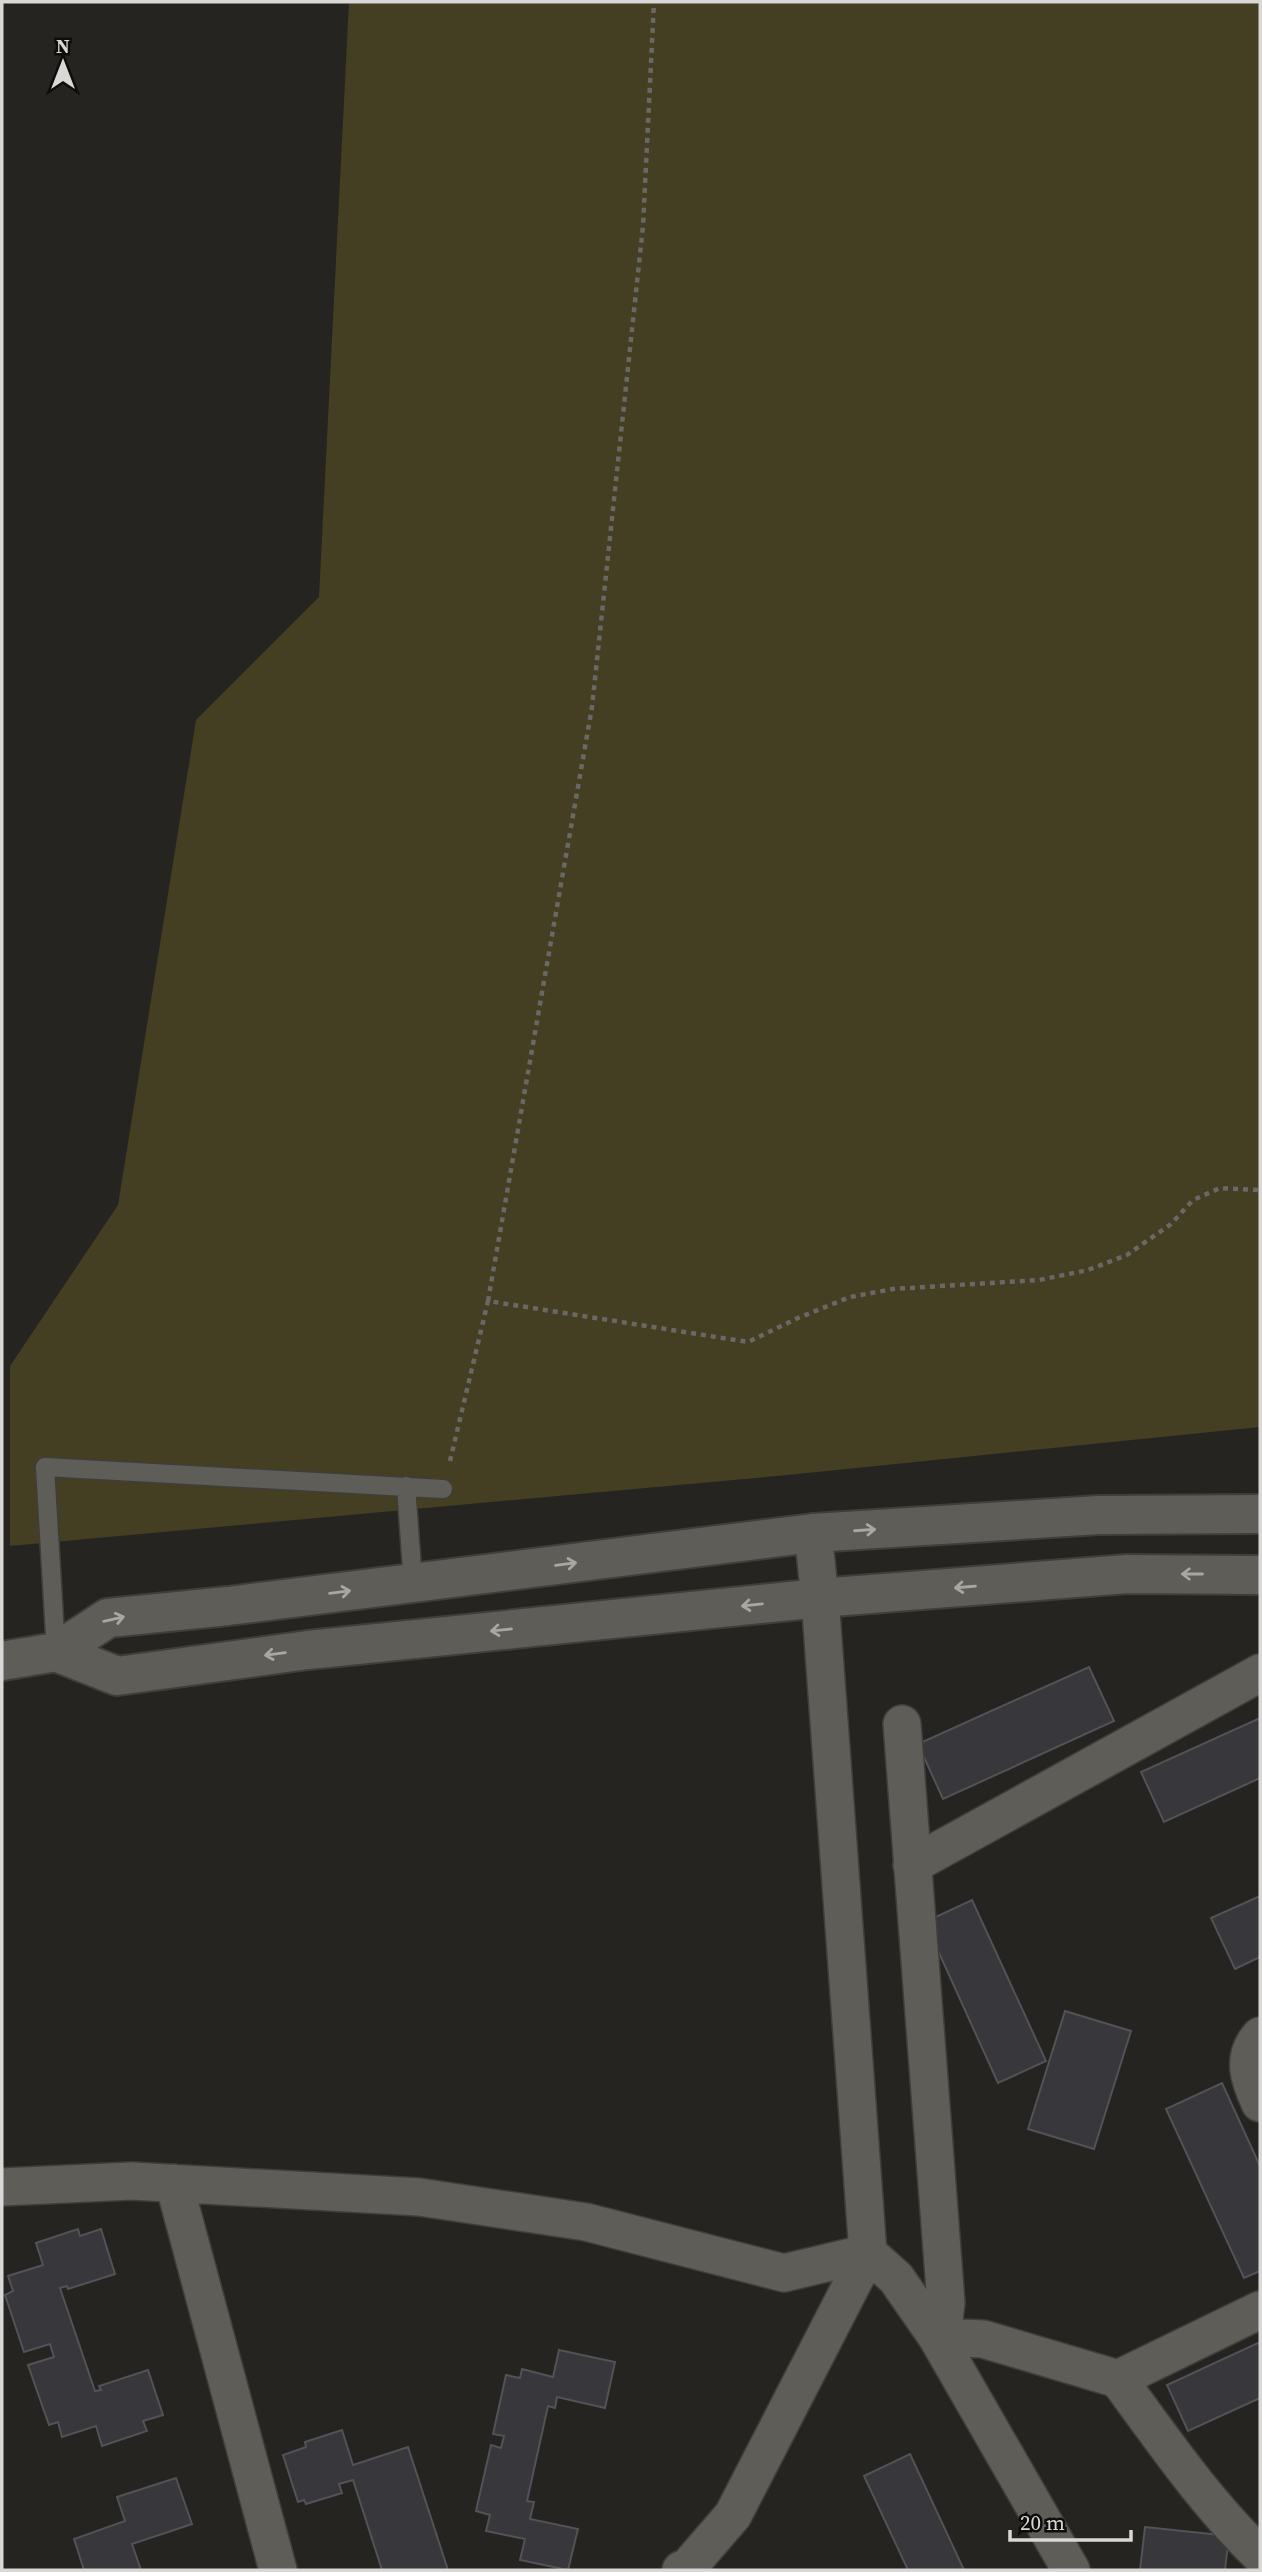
<svg xmlns="http://www.w3.org/2000/svg" width="1262" height="2572" font-family="'Source Serif 4',serif">
  <style>
    .grass { fill: #443e23 }
    .building { fill: #37373c; stroke: #525257; stroke-width: 2 }
    .lines { fill: none; stroke-linecap: round; stroke-linejoin: round }
    .lane-casing { stroke: #3f3e3b; stroke-width: 21 }
    .street-casing { stroke: #3f3e3b; stroke-width: 40 }
    .secondary-casing { stroke: #3f3e3b; stroke-width: 42 }
    .path { stroke: #696865; stroke-width: 4.5; stroke-dasharray: 5 5; stroke-linecap: butt }
    .lane { stroke: #5e5d58; stroke-width: 18 }
    .street { stroke: #5e5d58; stroke-width: 37 }
    .secondary { stroke: #5e5d58; stroke-width: 38 }
    .oneway { stroke: #a8a7a4 }
  </style>
  <rect width="100%" height="100%" fill="#252420"/>
  <path class="grass" d="M349 2H1260V1427L788 1475 10 1546V1366L118 1205 196 720 319 597Z"/>
  <path class="building" d="M1089 1667 1114 1721 943 1799 918 1744Z
    M1260 1718V1778L1164 1822 1141 1772Z
    M1260 1896V1957L1235 1969 1211 1918Z
    M972 1900 1046 2061 998 2083 925 1922Z
    M1065 2011 1131 2031 1094 2149 1028 2129Z
    M1222 2083 1260 2166V2271L1244 2278 1166 2109Z
    M78 2229 80 2236 101 2229 115 2274 68 2289 67 2286 60 2288 95 2391 101 2390 99 2386 148 2370 163 2415 143 2421 147 2431 102 2446 96 2426 62 2437 58 2422 49 2425 28 2365 54 2357 50 2344 24 2352 5 2295 13 2291 8 2276 43 2265 36 2243Z
    M1260 2342V2398L1188 2431 1167 2385Z
    M559 2350 615 2362 605 2408 557 2397 555 2408 548 2406 527 2501 534 2502 530 2519 578 2529 568 2570 520 2560 525 2539 486 2531 490 2515 476 2511 491 2445 501 2448 504 2436 493 2434 506 2375 520 2378 522 2369 553 2377Z
    M342 2430 353 2465 408 2447 448 2570H382L353 2480 339 2484 342 2493 306 2504 304 2500 298 2502 283 2455 306 2447 305 2442Z
    M910 2454 964 2570H908L864 2476Z
    M176 2478 192 2524 132 2544 141 2570H84L74 2539 125 2521 117 2497Z
    M1145 2527 1229 2536 1225 2570H1140Z"/>
  <g class="lines">
    <defs>
      <path id="lane" d="M406 1486 413 1583
        M56 1652 45 1467 443 1489"/>
      <path id="street" d="M902 1724 946 2303 944 2319 937 2337 983 2339 1118 2379 1260 2310
        M912 1865 1260 1673
        M1260 2036C1241 2058 1249 2079 1260 2103
        M174 2183 278 2570
        M2 2187 132 2181 419 2197 586 2222 784 2273 868 2253
        M868 2253 896 2278 937 2337 1071 2570
        M1118 2379C1163 2440 1205 2502 1260 2555
        M681 2570 689 2566 733 2515 868 2253 820 1598 813 1533"/>
      <path id="secondary" d="M56 1652 117 1676 308 1650 820 1598 1127 1574 1260 1575
        M2 1661 56 1652 108 1618 228 1606 813 1533 1099 1515 1260 1514"/>
    </defs>
    <use href="#lane" class="lane-casing"/>
    <use href="#street" class="street-casing"/>
    <use href="#secondary" class="secondary-casing"/>
    <path class="path" d="M488 1301 592 707 643 226 654 2
      M450 1461 488 1301 748 1342 798 1318 850 1297 893 1289 1039 1280 1088 1270 1127 1255 1171 1224 1193 1200 1220 1188 1260 1190"/>
    <use href="#lane" class="lane"/>
    <use href="#street" class="street"/>
    <use href="#secondary" class="secondary"/>
  </g>
  <defs><path id="oneway-shaft" d="M-6 0H5M1.5-3L5.5 0L1.5 3" fill="none" stroke-width="1.6" stroke-linecap="round" stroke-linejoin="round" transform="scale(1.75)"/></defs>
  <g class="oneway">
    <use href="#oneway-shaft" transform="translate(865 1530) rotate(-4)"/>
    <use href="#oneway-shaft" transform="translate(566 1564) rotate(-7)"/>
    <use href="#oneway-shaft" transform="translate(1192 1574) rotate(-180)"/>
    <use href="#oneway-shaft" transform="translate(965 1587) rotate(175)"/>
    <use href="#oneway-shaft" transform="translate(340 1592) rotate(-7)"/>
    <use href="#oneway-shaft" transform="translate(752 1605) rotate(174)"/>
    <use href="#oneway-shaft" transform="translate(114 1619) rotate(-13)"/>
    <use href="#oneway-shaft" transform="translate(501 1630) rotate(174)"/>
    <use href="#oneway-shaft" transform="translate(275 1654) rotate(172)"/>
  </g>
  <rect width="1262" height="2572" fill="none" stroke="#d9d8d6" stroke-width="7"/>
  <g transform="translate(63 63)" stroke="#0e0d0c" stroke-width="5" paint-order="stroke">
  <path d="M0-5L12 26L0 18L-12 26Z" fill="#d9d8d6"/>
  <text y="-10" font-size="19" font-weight="bold" text-anchor="middle" fill="#d9d8d6">N</text>
  </g>
  <path d="M1010 2530v10h121v-10" fill="none" stroke="#d9d8d6" stroke-width="3.5"/>
  <text x="1020" y="2530" font-size="21" fill="#d9d8d6" stroke="#0e0d0c" stroke-width="5" paint-order="stroke">20 m</text>
</svg>
